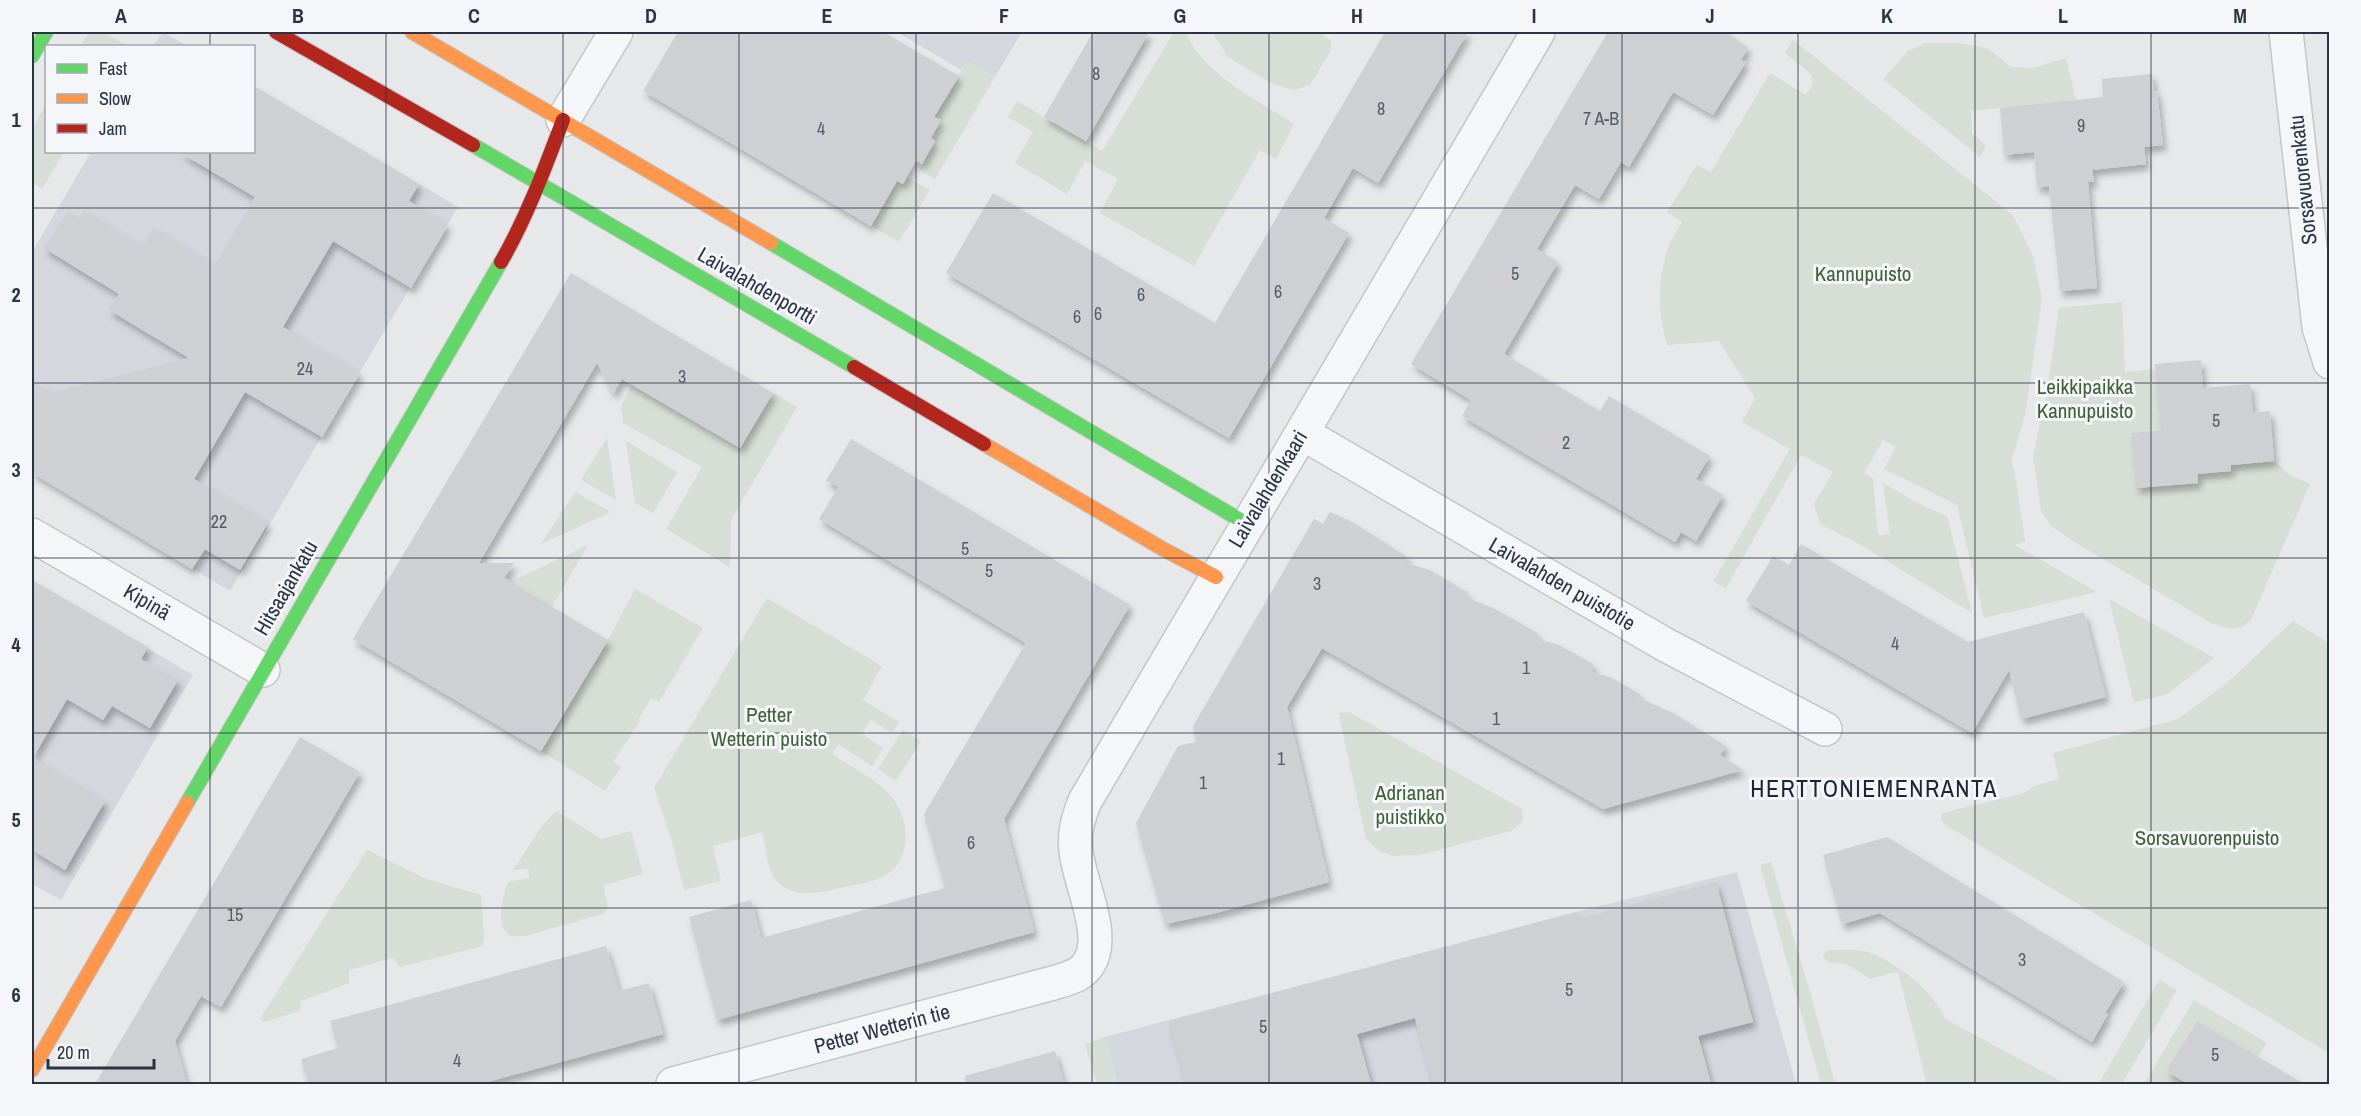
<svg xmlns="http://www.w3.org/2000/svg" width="2361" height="1116" font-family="'Archivo Narrow',sans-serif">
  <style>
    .built { fill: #d4d7dd }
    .green { fill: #d6ded6 }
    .building { fill: #ced0d3; filter: url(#shadow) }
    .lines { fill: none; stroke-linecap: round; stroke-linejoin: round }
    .street-casing { stroke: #c4c6c8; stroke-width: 36 }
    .fast-casing { stroke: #c4c6c8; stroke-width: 16 }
    .slow-casing { stroke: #c4c6c8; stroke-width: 16 }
    .jam-casing { stroke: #c4c6c8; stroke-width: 16 }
    .street { stroke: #f5f6f7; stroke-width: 33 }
    .fast { stroke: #63d668; stroke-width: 14 }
    .slow { stroke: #ff974d; stroke-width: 14 }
    .jam { stroke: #b3261e; stroke-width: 14 }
    .grid { fill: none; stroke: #2b3445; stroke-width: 1.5; stroke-opacity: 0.55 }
    .labels { text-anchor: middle; stroke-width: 6; stroke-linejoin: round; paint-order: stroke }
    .number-label { font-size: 18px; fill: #545c69 }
    .street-label { font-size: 21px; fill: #2b3445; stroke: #f4f6f9 }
    .park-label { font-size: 21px; fill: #3f6138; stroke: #f4f6f9 }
    .quarter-label { font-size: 24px; letter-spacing: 1.5px; fill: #1d2536; stroke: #f4f6f9 }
    .neatline { fill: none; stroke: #2b3445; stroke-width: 2 }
    .grid-label { font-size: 20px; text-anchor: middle; font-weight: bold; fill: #2b3445 }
  </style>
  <defs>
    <filter id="shadow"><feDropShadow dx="3.5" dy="6" stdDeviation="3" flood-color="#0004"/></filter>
  </defs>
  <rect width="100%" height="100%" fill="#e6e8ea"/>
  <path class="built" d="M163 32 188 46H153Z
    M897 32H1022L995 77 967 61 961 70Z
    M254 86 458 207 230 591 32 473V252L91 152H254Z
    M32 580 193 675 61 900 32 884Z
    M1737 872 1796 1084H1118L1105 1037 1576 912Z"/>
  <path class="green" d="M89 32H103L126 45 80 46Z
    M1174 32H1185C1205 76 1255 98 1294 124L1276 159 1260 150 1194 266 1100 213 1118 179 1085 161 1067 194 1015 163 1033 132 1008 117 1017 101 1102 151Z
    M1212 32H1319L1331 41V50L1310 85 1294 90 1274 85 1228 57Z
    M1793 40 2013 215 2033 256 2042 299 2025 415 2011 462 2015 474 2025 541 2015 545 2097 592 1984 618 1957 505 1884 469 1896 447 1883 440 1864 473 1873 478 1878 535 1890 534 1883 483 1921 505 1947 516 1972 613 1859 544 1820 524 1814 504 1833 472 1801 455 1726 588 1713 582 1790 449 1742 422 1755 398 1719 341 1667 345C1658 311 1657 286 1667 251 1670 241 1677 231 1682 222L1667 212 1697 165 1711 172 1770 73 1806 95 1812 86V75L1785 53Z
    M1925 43H1959L1987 48 2011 67 2031 68 2066 58 2076 100 1971 111 1972 133 1986 146 1980 157 1883 79 1908 51Z
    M967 61 995 77 935 179 919 170 935 141 931 138 940 120 934 117Z
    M46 104V152H64L42 189 32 182V130Z
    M907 177 930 190 899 242 871 226 897 181 903 184Z
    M2122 302 2125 372 2156 369 2161 430 2131 433 2136 488 2198 483V473L2231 471V465L2274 461 2290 475 2310 484 2251 620C2237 633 2228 629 2211 623L2071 540 2051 526 2041 510 2033 456 2047 391 2059 308Z
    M632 384 740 448 773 393 797 407 731 520 730 567 666 529 702 467 623 423 621 407Z
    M607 438 616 500 581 480Z
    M626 441 677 472 653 513 635 503Z
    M575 492 611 512 541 544Z
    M588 545 552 607 510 582Z
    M635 589 703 628 659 702 651 698 638 720 640 721 613 762 621 767 605 791 541 751 608 640Z
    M767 598 882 666 863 700 899 722 892 733 871 720 862 734 883 748 872 766 838 744 832 754C850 767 882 781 894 800 910 822 912 862 884 876 871 883 854 885 840 888 820 892 800 898 782 886 766 875 767 848 762 832L713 846 721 881 684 890 672 842 654 788Z
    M2109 599 2214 658 2167 694 2134 703Z
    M2293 621 2329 643V1053L1947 826 1941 819 1942 813 2024 793 2034 786 2059 779 2053 753 2178 719 2227 683Z
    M1349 712 1522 809 1523 821 1511 831 1419 855 1393 856 1379 851 1366 839 1341 725 1339 713Z
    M903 730 921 741 896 781 878 769Z
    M556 811 602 839 631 831 643 874 603 885 608 906 605 913 526 936C521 936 515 937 511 936 494 929 503 894 508 882L529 878V869L513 870 542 826Z
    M367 850 427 879 481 895 484 936 483 946 400 967 393 958 349 970V983L301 1001 300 1011 264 1022 260 1019Z
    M1771 862 1811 995 1835 1084H1821L1760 865Z
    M1827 950C1839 950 1852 949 1864 951 1891 957 1936 993 1945 1019L2066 1084H1927L1898 972 1870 979 1848 965 1829 962 1824 959 1823 955Z
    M2159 980 2177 990 2122 1084H2102L2099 1083Z
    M2194 1000 2267 1043 2258 1057 2197 1021 2166 1071 2188 1084H2144Z
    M1105 1037 1118 1084H1097L1085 1044Z"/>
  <path class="building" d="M678 32H883L959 76 934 117 941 120 931 138 935 141 922 164 916 160 903 184 897 181 871 226 643 91Z
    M1093 32H1149L1086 141 1044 117Z
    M1385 32H1468L1378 183 1353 168 1324 218 1349 233 1229 438 946 273 993 193 1215 323Z
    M1608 32H1727L1748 48 1741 60 1746 62 1713 115 1673 92 1629 167 1621 162 1599 199 1575 185 1537 249 1558 262 1504 354 1600 411 1609 396 1710 456 1696 479 1723 495 1696 541 1681 532 1675 542 1462 416 1471 400 1411 364Z
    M2152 74 2154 92 2157 91 2163 145 2144 147 2146 164 2092 170 2094 182H2088L2097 288 2060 291 2049 186 2037 188 2034 152 2004 155 2000 108 2103 97 2102 79Z
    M254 86 419 184 409 201 448 225 411 288 333 241 283 327 360 373 322 437 245 392 194 479 268 523 240 570 205 549 192 569 32 473V382L51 393 189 358 109 310 119 294 44 248 67 212 79 218 84 211 143 246 154 228 215 265 255 197 179 152H254Z
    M571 273 773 393 740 448 622 379 613 394 597 363 479 563H514L504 578 608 640 541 751 353 639Z
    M2201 360 2203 388 2250 384 2253 413 2270 411 2274 461 2231 465V471L2198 474V483L2136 488 2131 433 2161 430 2155 364Z
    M851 439 1130 605 1004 819 1034 932 717 1020 689 917 751 900 761 938 945 888 924 814 1026 643 819 519 838 487 826 481Z
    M1330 512 1354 523 1407 557 1406 563 1430 570 1467 592 1466 597 1495 609 1536 632 1540 640 1559 645 1593 664V672L1612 678 1640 694 1639 698 1673 713 1726 746 1720 755 1743 770 1603 809 1322 648 1287 707 1329 882 1212 914 1165 924 1136 823 1178 746 1196 742 1193 726 1314 519 1323 524Z
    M1801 544 1968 642 2084 612 2106 697 2021 719 2009 670 1972 733 1746 601 1773 556 1789 565Z
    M32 580 148 647 141 659 178 680 150 728 112 706 103 720 67 699 33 758 105 801 65 870 32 850Z
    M300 737 360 772 221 1007 201 996 175 1041 187 1084H95Z
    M1887 837 2124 982 2105 1013 2108 1014 2092 1042 1880 913 1842 924 1823 855Z
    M1716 882 1753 1022 1698 1036 1711 1084H1433L1415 1018 1357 1034 1371 1084H1186L1169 1021 1576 912 1578 919Z
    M606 946 619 991 649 983 663 1034 480 1084H308L301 1059 338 1048 330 1021Z
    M2197 1021 2258 1057 2304 1084H2188L2166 1071Z
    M1055 1051 1064 1084H966L965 1076Z"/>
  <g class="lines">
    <defs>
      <path id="street" d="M2286 32 2319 327 2330 362
        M563 120 616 32
        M1302 433 1664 644 1825 729
        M32 535 263 670
        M673 1084 1053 983C1066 979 1082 976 1089 963 1107 935 1079 882 1076 851 1074 832 1078 818 1085 801L1538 32"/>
      <path id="fast" d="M32 56 46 32
        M473 145 854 367
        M771 243 1247 524
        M187 803 501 262"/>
      <path id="slow" d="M412 32 771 243
        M984 444 1163 549 1216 577
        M32 1070 187 803"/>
      <path id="jam" d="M276 32 473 145
        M501 262C527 217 545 168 563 120
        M854 367 984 444"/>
    </defs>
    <use href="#street" class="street-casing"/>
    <use href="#fast" class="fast-casing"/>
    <use href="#slow" class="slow-casing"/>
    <use href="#jam" class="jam-casing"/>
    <use href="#street" class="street"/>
    <use href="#fast" class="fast"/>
    <use href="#slow" class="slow"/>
    <use href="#jam" class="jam"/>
  </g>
  <path class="grid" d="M210 32V46M386 32V1084M563 32V1084M739 32V1084M916 32V1084M1092 32V1084M1269 32V1084M1445 32V1084M1622 32V1084M1798 32V1084M1975 32V1084M2151 32V1084M210 152V1084M32 208H2330M32 383H2330M32 558H2330M32 733H2330M32 908H2330"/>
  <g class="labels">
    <g class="number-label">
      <text x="1096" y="80">8</text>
      <text x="1381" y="115">8</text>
      <text x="1601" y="125">7 A-B</text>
      <text x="2081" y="132">9</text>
      <text x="821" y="135">4</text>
      <text x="1515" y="280">5</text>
      <text x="1278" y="298">6</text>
      <text x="1141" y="301">6</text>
      <text x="1098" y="320">6</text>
      <text x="1077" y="323">6</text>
      <text x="305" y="375">24</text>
      <text x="682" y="383">3</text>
      <text x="2216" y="427">5</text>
      <text x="1566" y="449">2</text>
      <text x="219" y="528">22</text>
      <text x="965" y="555">5</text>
      <text x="989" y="577">5</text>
      <text x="1317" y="590">3</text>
      <text x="1895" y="650">4</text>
      <text x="1526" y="674">1</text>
      <text x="1496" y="725">1</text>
      <text x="1281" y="765">1</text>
      <text x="1203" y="789">1</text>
      <text x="971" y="849">6</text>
      <text x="235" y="921">15</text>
      <text x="2022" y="966">3</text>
      <text x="1569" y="996">5</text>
      <text x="1263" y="1033">5</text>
      <text x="2215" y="1061">5</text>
      <text x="457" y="1067">4</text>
    </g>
    <g class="street-label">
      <text transform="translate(2303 180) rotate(-96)" y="7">Sorsavuorenkatu</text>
      <text transform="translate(757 286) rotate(30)" y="7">Laivalahdenportti</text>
      <text transform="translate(1268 489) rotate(-59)" y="7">Laivalahdenkaari</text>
      <text transform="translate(1562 584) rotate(30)" y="7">Laivalahden puistotie</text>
      <text transform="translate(286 588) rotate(-60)" y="7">Hitsaajankatu</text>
      <text transform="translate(147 602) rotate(30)" y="7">Kipinä</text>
      <text transform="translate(882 1029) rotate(-15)" y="7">Petter Wetterin tie</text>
    </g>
    <g class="park-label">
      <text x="1863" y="281">Kannupuisto</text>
      <text x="2085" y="394">Leikkipaikka<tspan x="2085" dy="24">Kannupuisto</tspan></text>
      <text x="769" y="722">Petter<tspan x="769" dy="24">Wetterin puisto</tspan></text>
      <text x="1410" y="800">Adrianan<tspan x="1410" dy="24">puistikko</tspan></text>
      <text x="2207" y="845">Sorsavuorenpuisto</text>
    </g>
    <g class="quarter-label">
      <text x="1874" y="797">HERTTONIEMENRANTA</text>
    </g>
  </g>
  <rect width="2361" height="1116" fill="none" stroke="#f4f6f9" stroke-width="66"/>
  <rect x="45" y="45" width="210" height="108" fill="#f4f6f9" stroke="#a4a8b1" stroke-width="1.5"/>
  <rect x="57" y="64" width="30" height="9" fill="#63d668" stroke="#a4a8b1" stroke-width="1.5"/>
  <text x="99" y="75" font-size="18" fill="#2b3445">Fast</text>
  <rect x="57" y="94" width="30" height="9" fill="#ff974d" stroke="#a4a8b1" stroke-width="1.5"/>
  <text x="99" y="105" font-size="18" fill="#2b3445">Slow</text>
  <rect x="57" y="124" width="30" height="9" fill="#b3261e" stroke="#a4a8b1" stroke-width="1.5"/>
  <text x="99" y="135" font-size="18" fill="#2b3445">Jam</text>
  <path d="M48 1059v9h106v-9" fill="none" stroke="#2b3445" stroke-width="3"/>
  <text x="57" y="1059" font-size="18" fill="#2b3445" stroke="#f4f6f9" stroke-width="4.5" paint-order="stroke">20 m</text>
  <rect x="33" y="33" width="2295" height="1050" class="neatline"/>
  <g class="grid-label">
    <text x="121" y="23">A</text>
    <text x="298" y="23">B</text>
    <text x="474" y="23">C</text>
    <text x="651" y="23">D</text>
    <text x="827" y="23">E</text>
    <text x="1004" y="23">F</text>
    <text x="1180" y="23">G</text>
    <text x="1357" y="23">H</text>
    <text x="1534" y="23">I</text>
    <text x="1710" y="23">J</text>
    <text x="1887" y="23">K</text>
    <text x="2063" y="23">L</text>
    <text x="2240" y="23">M</text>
    <text x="16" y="127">1</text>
    <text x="16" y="302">2</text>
    <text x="16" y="477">3</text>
    <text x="16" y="652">4</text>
    <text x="16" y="827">5</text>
    <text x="16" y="1002">6</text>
  </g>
</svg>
